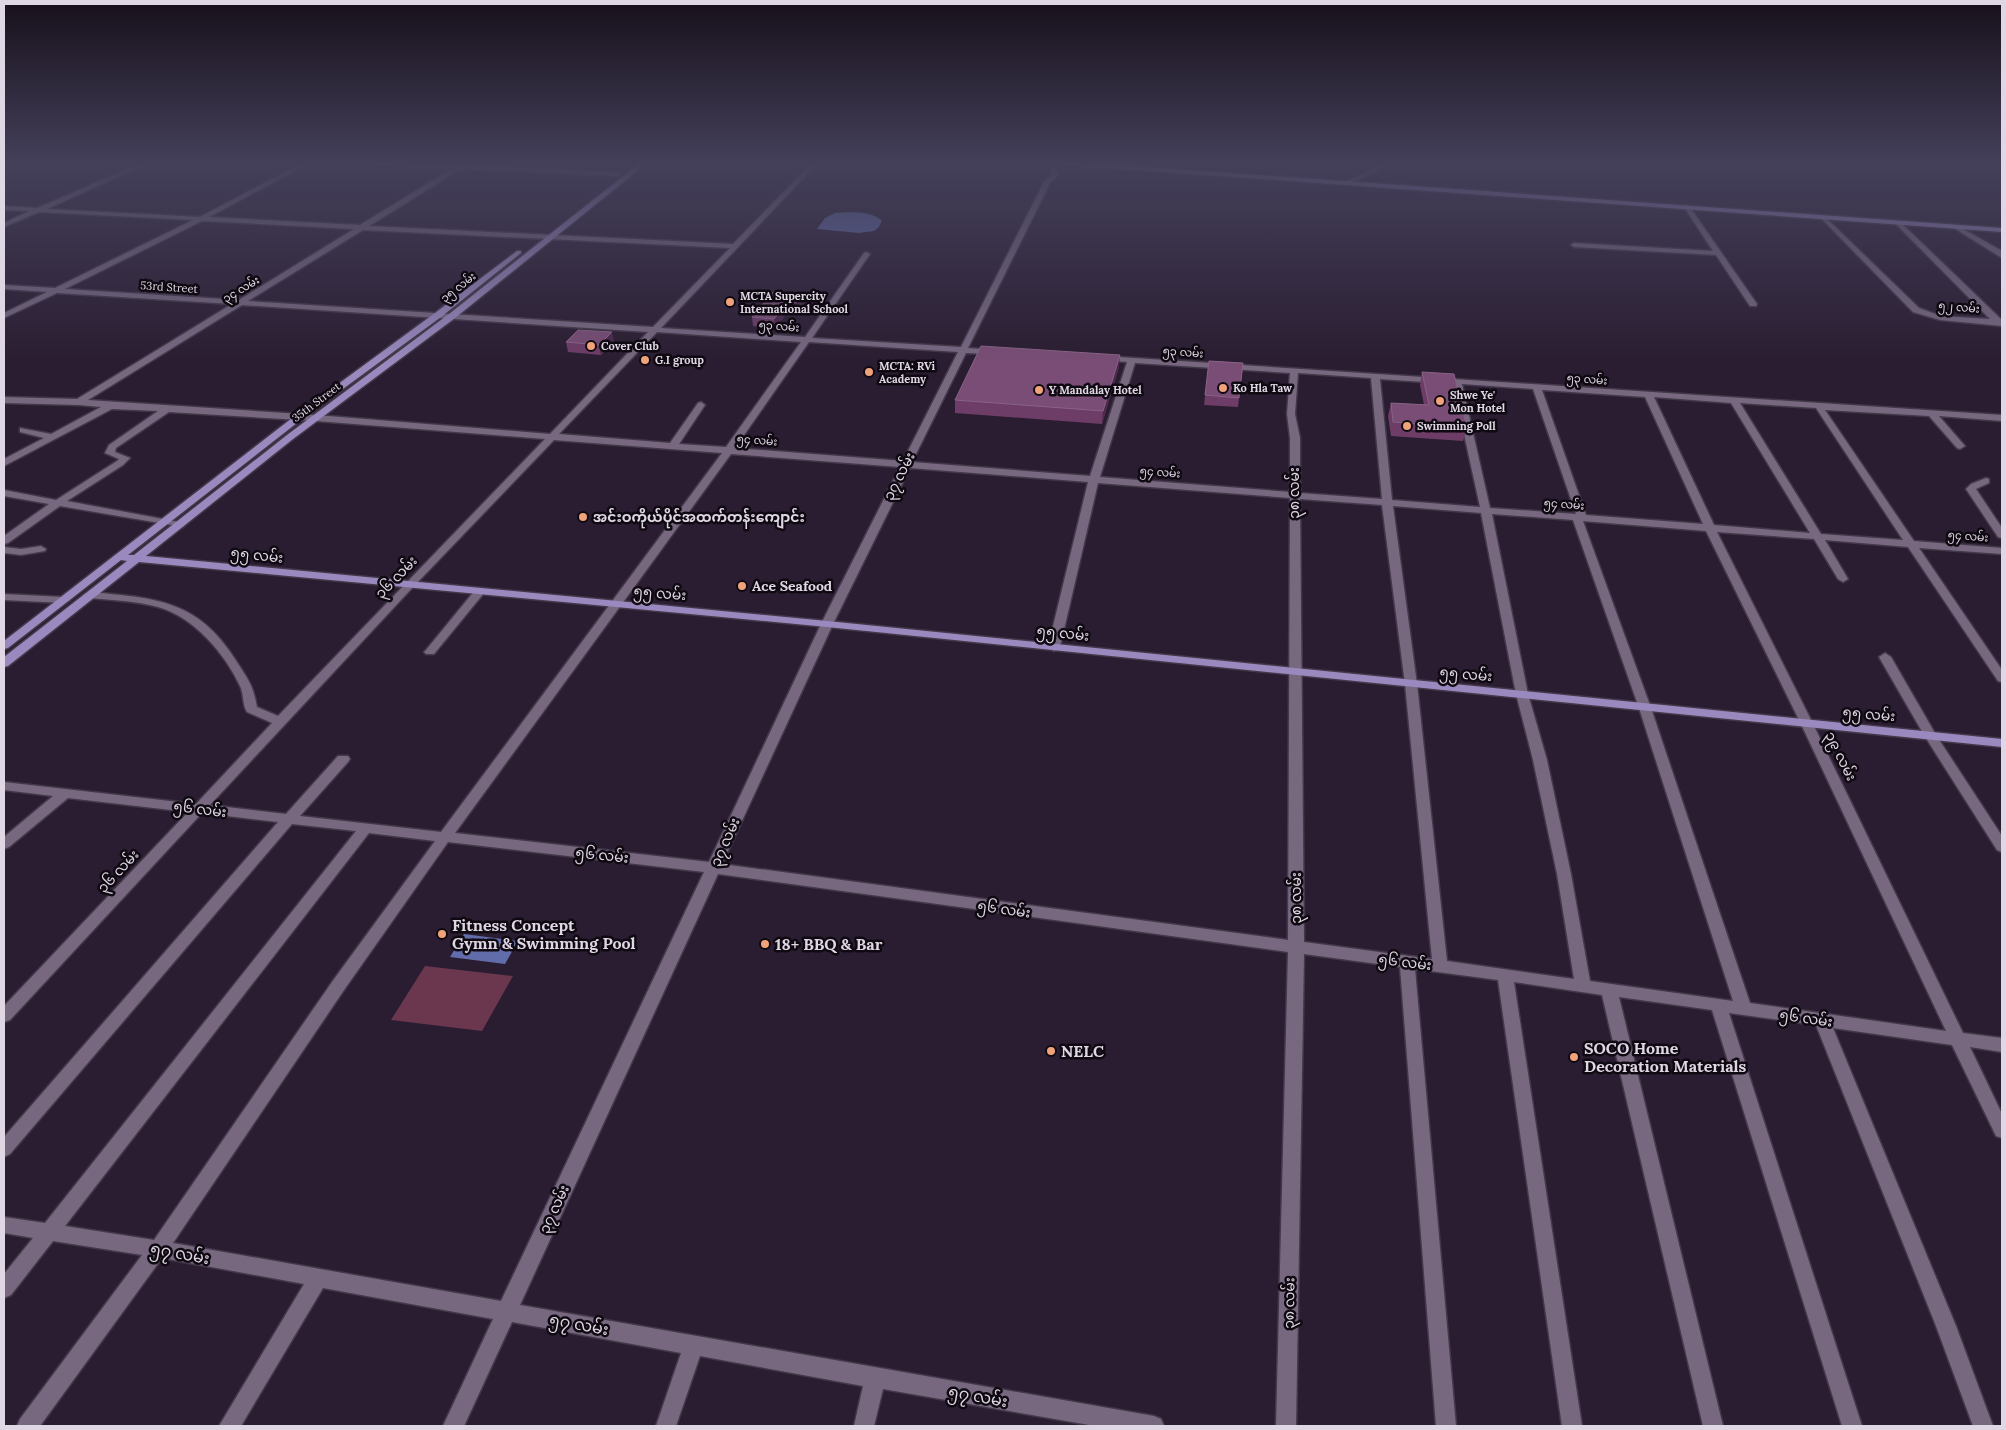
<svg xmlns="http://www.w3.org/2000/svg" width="2006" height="1430" font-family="Lora,'Noto Sans Myanmar',serif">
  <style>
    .green { fill: #6a374f }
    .water { fill: #616daa }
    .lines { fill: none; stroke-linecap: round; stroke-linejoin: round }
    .minor-casing { stroke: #433849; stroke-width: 3 }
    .major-casing { stroke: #433849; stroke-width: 3 }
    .minor { fill: #776880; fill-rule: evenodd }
    .major { fill: #9989be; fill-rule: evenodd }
    .wall { fill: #6d3d67 }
    .shaded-wall { fill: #4d294c }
    .building { fill: #794d75; stroke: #896386 }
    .poi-dot { fill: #f0a27a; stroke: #0f0a12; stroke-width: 2 }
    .labels { text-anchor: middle; stroke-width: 5; stroke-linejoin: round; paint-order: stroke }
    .far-street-label { font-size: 11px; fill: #e0d7e5; stroke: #0f0a12 }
    .far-poi-label { font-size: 11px; font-weight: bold; fill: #e0d7e5; stroke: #0f0a12; text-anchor: start }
    .street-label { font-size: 14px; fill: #e0d7e5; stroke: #0f0a12 }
    .poi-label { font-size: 14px; font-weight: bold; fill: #e0d7e5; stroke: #0f0a12; text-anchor: start }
    .near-poi-label { font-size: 16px; font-weight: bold; fill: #e0d7e5; stroke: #0f0a12; text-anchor: start }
    .near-street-label { font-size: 16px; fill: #e0d7e5; stroke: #0f0a12 }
  </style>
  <rect width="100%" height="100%" fill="#2a1d31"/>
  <path class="green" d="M425 966 513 976 482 1031 391 1020Z"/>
  <path class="water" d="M835 213C848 212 872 210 882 221L878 228 874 231 859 233 817 229 825 218Z
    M464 934 518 941 505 964 450 957Z"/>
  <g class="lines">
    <defs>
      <path id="minor" d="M141 163H149L47 209 200 217 302 163H310L209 217 360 225 453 168 374 165 371 163 459 165 469 163 466 165 617 172 620 174 617 176 461 169 369 226 733 244 812 163H818L661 328 805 337 864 253 866 252 870 254 812 338 961 347 1044 182 1052 174 1050 171 1053 163H1059L1056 171 1059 174 1050 183 968 348 994 350 998 352 994 354 966 353 912 462 1090 476 1127 362 1101 360 1100 358 1104 356 2002 415V421L1939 416 1965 446 1960 449 1957 448 1929 416 1825 410 1914 541 2002 548V554L1919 548 2002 670V682L1998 681 1908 547 1825 540 1848 579 1843 582 1838 579 1814 539 1717 532 1813 724 1963 1033 2002 1038V1052L1970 1047 2002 1114V1138L1996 1136 1952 1045 1833 1028 1956 1326 1993 1426H1973L1936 1326 1816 1025 1729 1013 1862 1426H1842L1712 1010 1619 997 1723 1426H1703L1602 995 1514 982 1582 1426H1562L1498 980 1415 969 1456 1426H1436L1400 967 1304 954 1296 1426H1276L1288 952 718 874 520 1305 1154 1416 1161 1419 1164 1426H1095L883 1389 874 1426H854L863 1386 700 1356 676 1426H656L681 1353 512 1322 464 1426H443L493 1319 323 1288 241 1426H219L304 1284 162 1258 40 1426H17L20 1419 142 1255 53 1241 11 1295 4 1298V1274L33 1238 4 1233V1217L45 1223 356 831 292 824 10 1154 4 1157V1137L278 822 202 813 10 1020 4 1022V1006L188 812 68 798 9 847 4 849V837L53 796 4 790V782L196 804 272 723 247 712C242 704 244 694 240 686 225 654 194 617 158 607 136 601 112 600 89 598L83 595 89 592C154 598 197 599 235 659 247 678 253 684 257 707L278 716 545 439 316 421 169 412 116 448 115 452 130 458 123 465 67 501 179 522 183 523 184 525 183 527 60 506 8 543 4 544V536L49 504 4 496V490L56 500 117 461 119 459 105 453 109 445 158 411 112 409 4 466V459L44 438 20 432V428L51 434 101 407 79 405 4 403V397L77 399 232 304 57 293 4 318V313L47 292 4 289V285L55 288 193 220 39 212 4 227V223L29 211 4 210V206L37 208ZM202 221 354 229 239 300 65 289ZM363 230 730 248 653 327 248 301ZM242 305 648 332 550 434 316 415 88 400ZM657 332 801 342 726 447 679 444 705 405 701 402 698 403 670 443 559 434ZM809 342 958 352 903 461 735 448ZM1135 363 1290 373 1287 414 1290 438V492L1100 477ZM1298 373 1371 378 1382 499 1300 493V438L1295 414ZM1380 379 1453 384 1480 507 1392 500ZM1462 384 1533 389 1576 514 1490 508ZM1542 390 1645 397 1703 524 1586 515ZM1654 397 1731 403 1810 533 1714 525ZM1740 403 1816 408 1903 540 1821 534ZM554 440 722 453 441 832 300 816 348 762 350 759 348 756H338L286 814 210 805 414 586ZM731 454 900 467 821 624 709 862 455 833ZM910 468 1088 482 1048 647 1054 651 1060 647 1098 483 1290 498 1288 940 722 864 833 624ZM1300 499 1382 505 1405 684 1432 959 1304 942ZM1393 506 1481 513 1516 694 1533 760 1557 874 1574 979 1447 961 1417 684ZM1492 514 1573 520 1639 708 1733 1001 1590 981 1571 874 1547 760 1528 694ZM1583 521 1706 531 1801 724 1946 1031 1750 1003 1651 708ZM369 833 435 841 332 982 154 1240 65 1226ZM448 842 704 872 501 1301 173 1243 344 990Z
        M1386 163H1394L1349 184 1344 183Z
        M1687 205 1689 206 1757 304 1756 306H1750L1716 255 1574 247 1571 245 1574 243 1713 251 1684 207Z
        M1823 215 1919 308 1941 316 1990 319 1895 223 1900 222 2002 320V326L1940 320 1913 312 1821 218 1820 217Z
        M1956 225 2002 251V258L1954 228 1953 227Z
        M1986 478 1989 479V483L1976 489 2002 528V538L1998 537 1966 489 1971 484Z
        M41 546 46 549 45 551 21 555 4 553V547L21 549Z
        M480 588 486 591 484 593 434 654H426L424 652 426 650 476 589Z
        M4 594 64 597 70 600 64 603 4 600Z
        M1885 653 1891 657 1936 735 2002 836V852L1997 850 1924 735 1879 657Z"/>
      <path id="major" d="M640 163H647L455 318 293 439 146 556 827 621 2002 739V747L827 627 139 562 8 666 4 667V657L127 561 121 560 8 648 4 649V641L296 415 435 313 517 251H521V253L441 317 302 419 128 555H134L287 435 449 314Z
        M1063 163H1091L2002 228V232L1066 165Z"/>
    </defs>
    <use href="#minor" class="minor-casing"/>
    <use href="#major" class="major-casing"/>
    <use href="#minor" class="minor"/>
    <use href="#major" class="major"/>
  </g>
  <path class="wall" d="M814 295 815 307 787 313 775 328 753 326 752 317Z
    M614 341 601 355 568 352 566 342Z
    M1209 361 1243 363 1238 407 1204 405Z
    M1119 367 1102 424 955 413V400Z
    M1422 372 1467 428 1463 441 1391 436 1388 416 1391 403 1424 405 1420 385Z"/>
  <path class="shaded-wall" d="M814 298 815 307 787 313 775 328 774 319 786 304Z
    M612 332 614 341 601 355 599 345Z
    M1120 355 1119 367 1102 424 1103 411Z"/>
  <path class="building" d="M773 292 814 295V298L786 304 774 319 752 317Z
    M578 330 612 332 599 345 566 342Z
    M981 346 1120 355 1103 411 955 400Z
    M1209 361 1243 363 1239 398 1205 395Z
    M1422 372 1454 374 1467 428 1393 422 1391 403 1429 405Z"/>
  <linearGradient id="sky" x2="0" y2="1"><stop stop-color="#17101b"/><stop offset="0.45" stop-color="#44405a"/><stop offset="1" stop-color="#44405a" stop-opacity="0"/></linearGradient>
  <rect width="2006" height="363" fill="url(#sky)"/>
  <g class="poi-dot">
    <circle cx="730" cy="302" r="5"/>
    <circle cx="591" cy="346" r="5"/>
    <circle cx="645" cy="360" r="5"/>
    <circle cx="869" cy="372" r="5"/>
    <circle cx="1223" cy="388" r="5"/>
    <circle cx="1039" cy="390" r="5"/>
    <circle cx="1440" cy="401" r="5"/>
    <circle cx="1407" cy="426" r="5"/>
    <circle cx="583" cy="517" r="5"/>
    <circle cx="742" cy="586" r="5"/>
    <circle cx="442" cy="934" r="5"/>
    <circle cx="765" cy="944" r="5"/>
    <circle cx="1051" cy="1051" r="5"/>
    <circle cx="1574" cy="1057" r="5"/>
  </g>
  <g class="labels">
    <g class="far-street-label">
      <text transform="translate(169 287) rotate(4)" y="4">53rd Street</text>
      <text transform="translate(458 287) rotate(-38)" y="4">၃၅ လမ်း</text>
      <text transform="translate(241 289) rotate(-31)" y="4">၃၄ လမ်း</text>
      <text transform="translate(1959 307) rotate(5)" y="4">၅၂ လမ်း</text>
      <text transform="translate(779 326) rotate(4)" y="4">၅၃ လမ်း</text>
      <text transform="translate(1183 352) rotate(4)" y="4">၅၃ လမ်း</text>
      <text transform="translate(1587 379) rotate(4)" y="4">၅၃ လမ်း</text>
      <text transform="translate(316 402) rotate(-37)" y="4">35th Street</text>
      <text transform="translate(757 440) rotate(4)" y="4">၅၄ လမ်း</text>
      <text transform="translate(1160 472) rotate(4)" y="4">၅၄ လမ်း</text>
      <text transform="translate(1564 504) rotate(4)" y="4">၅၄ လမ်း</text>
      <text transform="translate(1968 536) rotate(4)" y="4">၅၄ လမ်း</text>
    </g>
    <g class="far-poi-label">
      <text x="740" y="300">MCTA Supercity<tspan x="740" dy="13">International School</tspan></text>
      <text x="601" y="350">Cover Club</text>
      <text x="655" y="364">G.I group</text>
      <text x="879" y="370">MCTA: RVi<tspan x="879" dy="13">Academy</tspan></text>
      <text x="1233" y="392">Ko Hla Taw</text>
      <text x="1049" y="394">Y Mandalay Hotel</text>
      <text x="1450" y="399">Shwe Ye'<tspan x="1450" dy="13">Mon Hotel</tspan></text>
      <text x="1417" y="430">Swimming Poll</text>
    </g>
    <g class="street-label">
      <text transform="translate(899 476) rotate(-63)" y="5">၃၇ လမ်း</text>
      <text transform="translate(1294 493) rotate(-90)" y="5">၃၈ လမ်း</text>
      <text transform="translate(257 555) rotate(6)" y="5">၅၅ လမ်း</text>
      <text transform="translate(396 577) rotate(-46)" y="5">၃၆ လမ်း</text>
      <text transform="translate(660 593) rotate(5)" y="5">၅၅ လမ်း</text>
      <text transform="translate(1063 633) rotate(6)" y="5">၅၅ လမ်း</text>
      <text transform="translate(1466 674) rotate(5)" y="5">၅၅ လမ်း</text>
      <text transform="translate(1869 714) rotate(5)" y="5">၅၅ လမ်း</text>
      <text transform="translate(1841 756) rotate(64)" y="5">၃၉ လမ်း</text>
      <text transform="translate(200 809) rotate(7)" y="5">၅၆ လမ်း</text>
      <text transform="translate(725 842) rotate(-66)" y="5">၃၇ လမ်း</text>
      <text transform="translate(602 855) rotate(6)" y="5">၅၆ လမ်း</text>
      <text transform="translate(118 871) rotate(-47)" y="5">၃၆ လမ်း</text>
      <text transform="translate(1296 898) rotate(-90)" y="5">၃၈ လမ်း</text>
      <text transform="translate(1004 909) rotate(8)" y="5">၅၆ လမ်း</text>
      <text transform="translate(1405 962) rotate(7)" y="5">၅၆ လမ်း</text>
      <text transform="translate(1806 1018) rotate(8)" y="5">၅၆ လမ်း</text>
      <text transform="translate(554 1209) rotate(-65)" y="5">၃၇ လမ်း</text>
      <text transform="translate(1289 1303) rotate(-89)" y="5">၃၈ လမ်း</text>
    </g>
    <g class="poi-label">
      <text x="593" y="522">အင်းဝကိုယ်ပိုင်အထက်တန်းကျောင်း</text>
      <text x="752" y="591">Ace Seafood</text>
    </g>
    <g class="near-poi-label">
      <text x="452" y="931">Fitness Concept<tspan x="452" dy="18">Gymn &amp; Swimming Pool</tspan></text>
      <text x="775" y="950">18+ BBQ &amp; Bar</text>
      <text x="1584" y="1054">SOCO Home<tspan x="1584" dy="18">Decoration Materials</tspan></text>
      <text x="1061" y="1057">NELC</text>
    </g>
    <g class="near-street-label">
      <text transform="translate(180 1253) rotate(10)" y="6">၅၇ လမ်း</text>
      <text transform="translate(579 1324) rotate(10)" y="6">၅၇ လမ်း</text>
      <text transform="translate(978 1396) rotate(10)" y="6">၅၇ လမ်း</text>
    </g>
  </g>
  <rect width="2006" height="1430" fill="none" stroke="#e0d7e5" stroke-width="10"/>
</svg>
